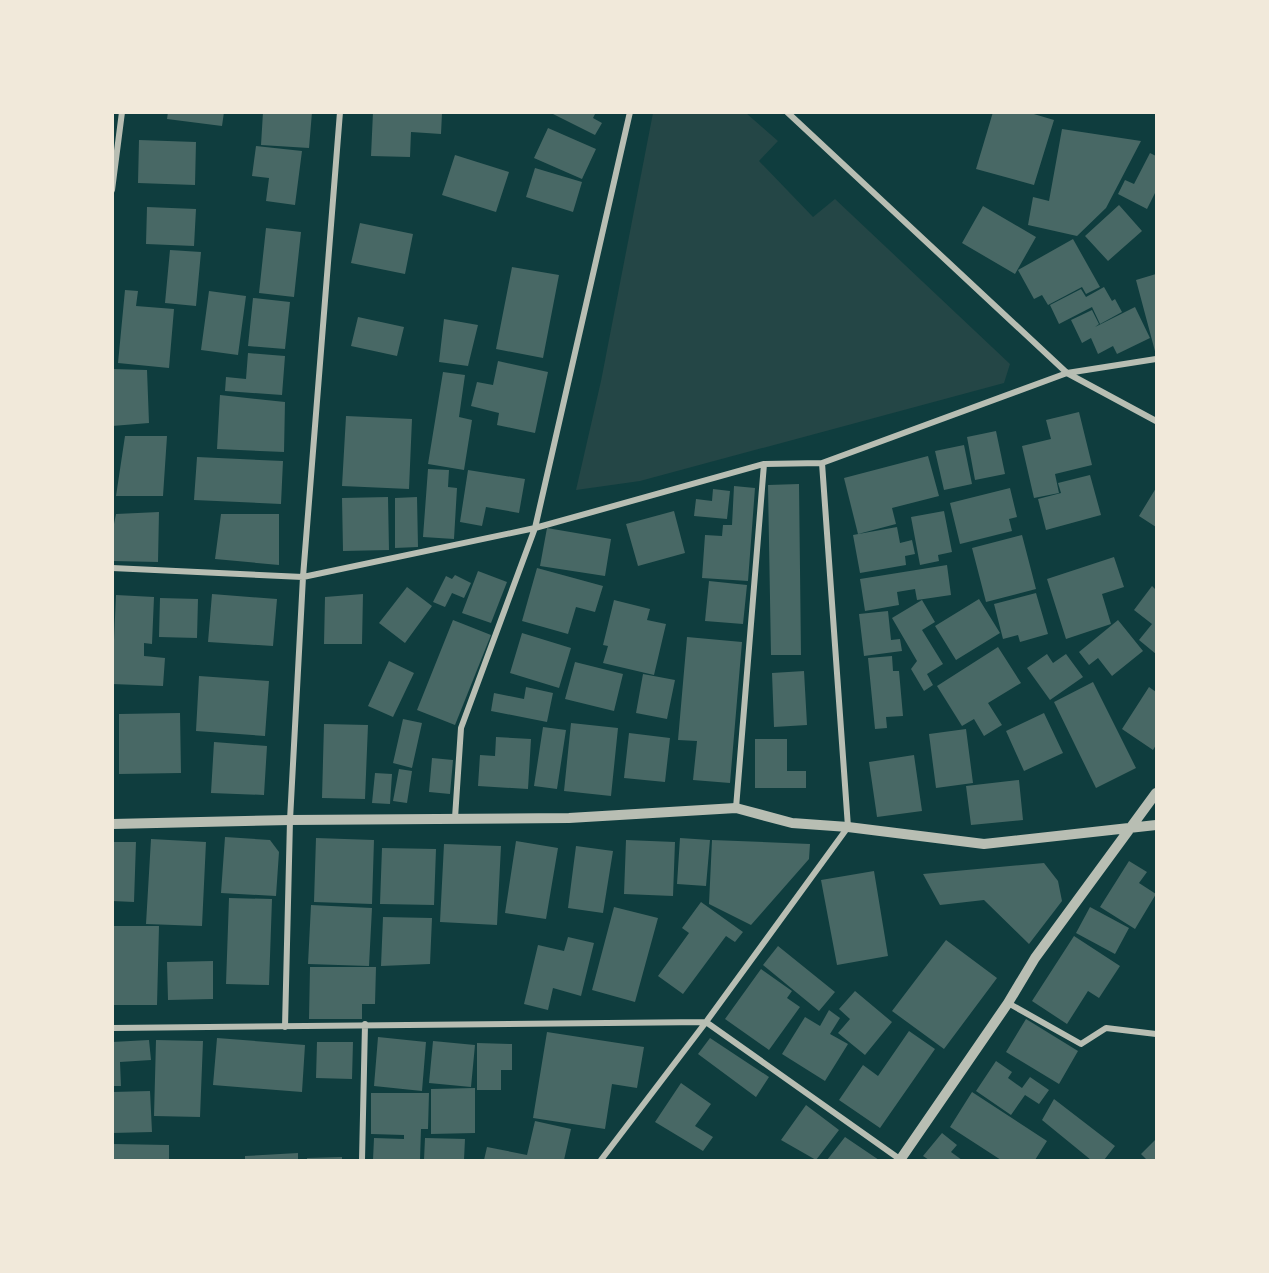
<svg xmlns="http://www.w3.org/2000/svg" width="1269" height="1273" font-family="Roboto,sans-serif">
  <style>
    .green { fill: #244646 }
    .building { fill: #486865 }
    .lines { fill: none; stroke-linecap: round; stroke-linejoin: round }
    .minor { stroke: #b8beb3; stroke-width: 6 }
    .tertiary { stroke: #b8beb3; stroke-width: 10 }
  </style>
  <rect width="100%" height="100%" fill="#0f3d3e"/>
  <path class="green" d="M653 113H746L778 141 759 161 813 217 835 199 1010 364 1004 383 640 481 576 490 601 381Z"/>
  <path class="building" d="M168 112H224L222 126 167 119Z
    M263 112H312L309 148 261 145Z
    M373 112 442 113 441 134 411 132 410 157 371 156Z
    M549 112H596L593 118 602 123 595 135Z
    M993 112H1027L1054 120 1034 185 976 169Z
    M548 128 596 149 582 179 534 158Z
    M1062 129 1141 141 1106 208 1077 236 1028 225 1033 197 1049 201Z
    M139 140 196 142 195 185 138 183Z
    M256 146 302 151 295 205 266 201 269 178 252 176Z
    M1150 153 1156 156V191L1147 209 1118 194 1125 180 1134 184Z
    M455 155 509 172 496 212 442 195Z
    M535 168 582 182 573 212 526 197Z
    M1119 205 1142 231 1108 261 1085 236Z
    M983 206 1036 237 1015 274 962 243Z
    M147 207 196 209 194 246 146 244Z
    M360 223 413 234 405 274 351 263Z
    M266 228 301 232 294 297 259 293Z
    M1073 239 1100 287 1086 294 1082 287 1048 305 1042 295 1034 299 1018 270Z
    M170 250 201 252 196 306 165 303Z
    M512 267 559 275 543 358 496 349Z
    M1156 274V355L1136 280Z
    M1104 287 1112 301 1115 299 1122 312 1100 324 1092 307 1059 324 1050 305 1081 289 1086 297Z
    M125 290 138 291 136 306 174 309 169 368 118 363Z
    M209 291 246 296 238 355 201 350Z
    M253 298 290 302 285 349 248 346Z
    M1135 307 1150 338 1117 354 1113 346 1098 354 1091 338 1082 343 1071 320 1092 310 1099 324 1095 327Z
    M358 317 404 327 397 356 351 346Z
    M444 319 478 325 468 366 439 362Z
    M248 353 285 356 282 395 225 391 226 377 246 379Z
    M498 361 548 372 535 433 497 425 499 413 471 406 477 382 493 385Z
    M112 369 147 370 149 423 112 426Z
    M443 372 465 375 459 417 472 420 464 470 428 464Z
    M220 395 285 402 284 452 217 449Z
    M1079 412 1092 465 1055 474 1059 493 1034 498 1022 446 1051 439 1046 420Z
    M346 416 412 419 409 489 342 486Z
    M996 431 1005 474 975 480 967 437Z
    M125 436H167L163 496H116Z
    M964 445 972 484 944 490 935 451Z
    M928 456 939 496 892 508 896 524 858 534 844 478Z
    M197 457 283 461 281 504 194 500Z
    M428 469 449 470 448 487 457 488 454 539 423 537Z
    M468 470 525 479 519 513 486 507 482 526 460 522Z
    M1090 475 1101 515 1046 530 1038 499 1061 493 1058 483Z
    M799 484 801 655H771L768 485Z
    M734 486 755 488 748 581 702 578 705 535 722 536 723 525H732Z
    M1010 488 1017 517 1009 519 1012 531 960 544 950 503Z
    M1156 488V527L1139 516Z
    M713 489 730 491 727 519 694 516 696 499 712 501Z
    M388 497 389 550 343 551 342 498Z
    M417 497 418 547 395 548V498Z
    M674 511 685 553 638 566 626 524Z
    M944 511 952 552 938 555 939 561 920 565 911 517Z
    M159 512 158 562 112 561V534L116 514Z
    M221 514H279V565L215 559Z
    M897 527 900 543 912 540 915 554 905 556 906 565 860 573 853 535Z
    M547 528 611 539 605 576 540 566Z
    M1022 535 1036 589 986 602 972 548Z
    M1114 557 1124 587 1102 594 1111 624 1066 639 1047 579Z
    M947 565 951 595 917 600 915 589 897 592 899 605 865 611 860 579Z
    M537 568 603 586 595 612 576 607 568 634 522 621Z
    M478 571 507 582 491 623 462 613Z
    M455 575 471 583 464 598 452 593 445 607 433 602 446 576 452 579Z
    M709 581 747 585 743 624 705 621Z
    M1152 586 1156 590V654L1139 640 1152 624 1134 610Z
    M407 587 432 606 405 643 379 623Z
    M1036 593 1048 634 1020 642 1018 635 1003 639 994 604Z
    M212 594 277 599 273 646 208 642Z
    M363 594 362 644H324L325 597Z
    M116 595 154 597 152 644 144 643V656L165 658 163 686 112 684Z
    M160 598 198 599 197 638 159 637Z
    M979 599 1000 633 956 660 935 626Z
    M614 600 650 609 647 620 666 624 654 675 603 663 608 646 603 645Z
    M922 600 935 622 922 630 943 664 927 674 933 685 924 691 911 669 917 661 892 618Z
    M888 611 891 640 900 639 902 651 864 656 859 614Z
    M453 620 491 635 455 725 417 710Z
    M1118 620 1143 651 1112 676 1098 658 1089 665 1079 652Z
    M522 633 571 648 559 688 510 673Z
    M687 637 742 642 730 783 693 780 697 741 678 740Z
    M998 647 1021 683 988 703 1002 725 984 736 974 719 962 726 937 686Z
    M1047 654 1053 663 1066 654 1083 677 1050 700 1027 668Z
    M892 656 893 671H899L903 716 886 717 887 728 875 729 868 658Z
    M389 661 414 673 393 717 368 706Z
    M575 662 623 674 614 711 565 699Z
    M804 671 807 725 774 727 772 673Z
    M643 674 675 680 667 719 636 713Z
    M199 676 269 681 265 736 196 731Z
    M1093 682 1136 768 1096 788 1054 702Z
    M526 687 553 693 547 722 491 711 494 693 524 699Z
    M1149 687 1156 692V745L1153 750 1122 729Z
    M180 713 181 773 119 774V714Z
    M1044 713 1063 753 1024 771 1006 731Z
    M403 719 422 723 412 768 393 763Z
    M571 723 618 728 611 796 564 791Z
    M324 724 368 725 365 799 322 798Z
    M543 727 566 730 557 789 534 786Z
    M966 729 973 783 936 788 929 734Z
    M629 733 670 738 665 782 624 778Z
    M496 737 531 739 528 789 478 786 480 755 495 756Z
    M755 739H787V771H806V788H755Z
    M214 742 267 746 264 795 211 793Z
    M914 755 922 811 877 817 869 762Z
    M432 758 453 760 450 794 429 792Z
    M399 769 412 771 407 803 393 801Z
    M375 773 392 774 390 804 372 803Z
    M1019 780 1023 820 971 825 966 786Z
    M225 837 270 840 279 852 276 896 221 893Z
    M316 838 374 840 372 904 314 902Z
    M680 838 710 840 706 886 677 884Z
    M151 839 206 842 202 926 146 924Z
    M626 840 675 842 673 896 624 894Z
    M712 840 810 844 809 859 751 925 709 904Z
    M516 841 558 848 546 919 505 913Z
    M112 842H136L134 902 112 901Z
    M444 844 501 846 497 925 440 922Z
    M576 846 613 851 603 913 568 908Z
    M382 848 436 849 434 905 380 904Z
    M1129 861 1147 872 1139 883 1156 894 1135 929 1100 907Z
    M1044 863 1058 881 1062 901 1029 944 984 900 940 905 923 874Z
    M874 871 888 956 837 965 821 880Z
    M229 898 272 899 269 985 226 984Z
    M701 902 743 932 735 942 726 936 683 994 658 976 689 933 682 928Z
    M311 905 372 908 369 966 308 964Z
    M614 907 658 918 635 1002 592 990Z
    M1090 907 1129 928 1115 954 1076 933Z
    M383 917 432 918 430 964 381 966Z
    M112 926H159L157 1005H112Z
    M1074 936 1120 966 1099 998 1088 991 1067 1024 1032 1001Z
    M568 937 594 943 581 996 553 988 548 1010 524 1004 538 945 564 951Z
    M946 940 997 978 944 1049 892 1011Z
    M778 946 835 992 819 1011 763 965Z
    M213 961V999L168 1000 167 962Z
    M310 967H376L375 1004H362V1019H309Z
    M761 969 792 991 787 998 800 1007 769 1050 725 1019Z
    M855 991 892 1022 865 1055 838 1033 850 1019 839 1009Z
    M829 1010 840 1018 830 1034 848 1044 825 1081 782 1054 805 1017 820 1026Z
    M1026 1019 1078 1051 1059 1084 1006 1052Z
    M909 1031 935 1049 880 1128 839 1100 863 1065 878 1076Z
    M547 1032 644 1047 637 1088 612 1084 605 1129 533 1118Z
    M378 1037 426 1042 422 1091 374 1086Z
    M217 1038 305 1045 302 1092 213 1085Z
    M710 1038 769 1077 756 1097 698 1054Z
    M149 1040 151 1060 120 1062 121 1086H112V1042Z
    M156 1040 203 1041 200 1117 154 1116Z
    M433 1041 475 1045 471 1087 429 1083Z
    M317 1042H353L352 1079 316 1078Z
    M477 1043 512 1044V1070H501V1090H477Z
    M996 1061 1012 1072 1008 1078 1022 1088 1030 1077 1049 1090 1039 1104 1025 1095 1011 1115 976 1091Z
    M681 1083 711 1104 695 1126 713 1137 703 1151 655 1122Z
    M475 1088V1133L431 1134V1089Z
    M150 1091 152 1132 112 1133V1092Z
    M972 1092 1047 1141 1035 1160H1001L950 1127Z
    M371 1093H429L428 1129H421L420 1160H373L374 1138 404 1139V1129V1135L371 1134Z
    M1054 1099 1115 1146 1104 1160H1091L1042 1120Z
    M806 1105 839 1130 816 1160 781 1140Z
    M535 1121 571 1129 564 1160H484L487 1147 527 1155Z
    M942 1133 957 1145 951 1152 962 1160H929L923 1156Z
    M845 1137 879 1160H827Z
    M425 1138 465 1139 464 1160H424Z
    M1156 1139V1160H1147L1141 1154Z
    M112 1144 169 1145V1160H112Z
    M298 1153V1160H245V1156Z
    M342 1157V1160H307V1158Z"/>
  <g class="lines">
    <path class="minor" d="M787 112 1067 373 1156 421
      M112 190 122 112
      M112 568 303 577 535 528 764 464 822 463 1067 373 1156 359
      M736 808 764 464
      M455 818 461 728 535 528 630 112
      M1008 1003 1081 1044 1106 1028 1156 1034
      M285 1027 290 820 303 577 340 112
      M112 1028 706 1022 901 1160
      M362 1160 365 1024
      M601 1160 706 1022 848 827 822 463"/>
    <path class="tertiary" d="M112 824 290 820 569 818 736 808 792 823 848 827 984 844 1156 825
      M900 1160 1008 1003 1035 958 1156 793"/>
  </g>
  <rect width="1269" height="1273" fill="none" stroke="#f1e9da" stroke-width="228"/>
</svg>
